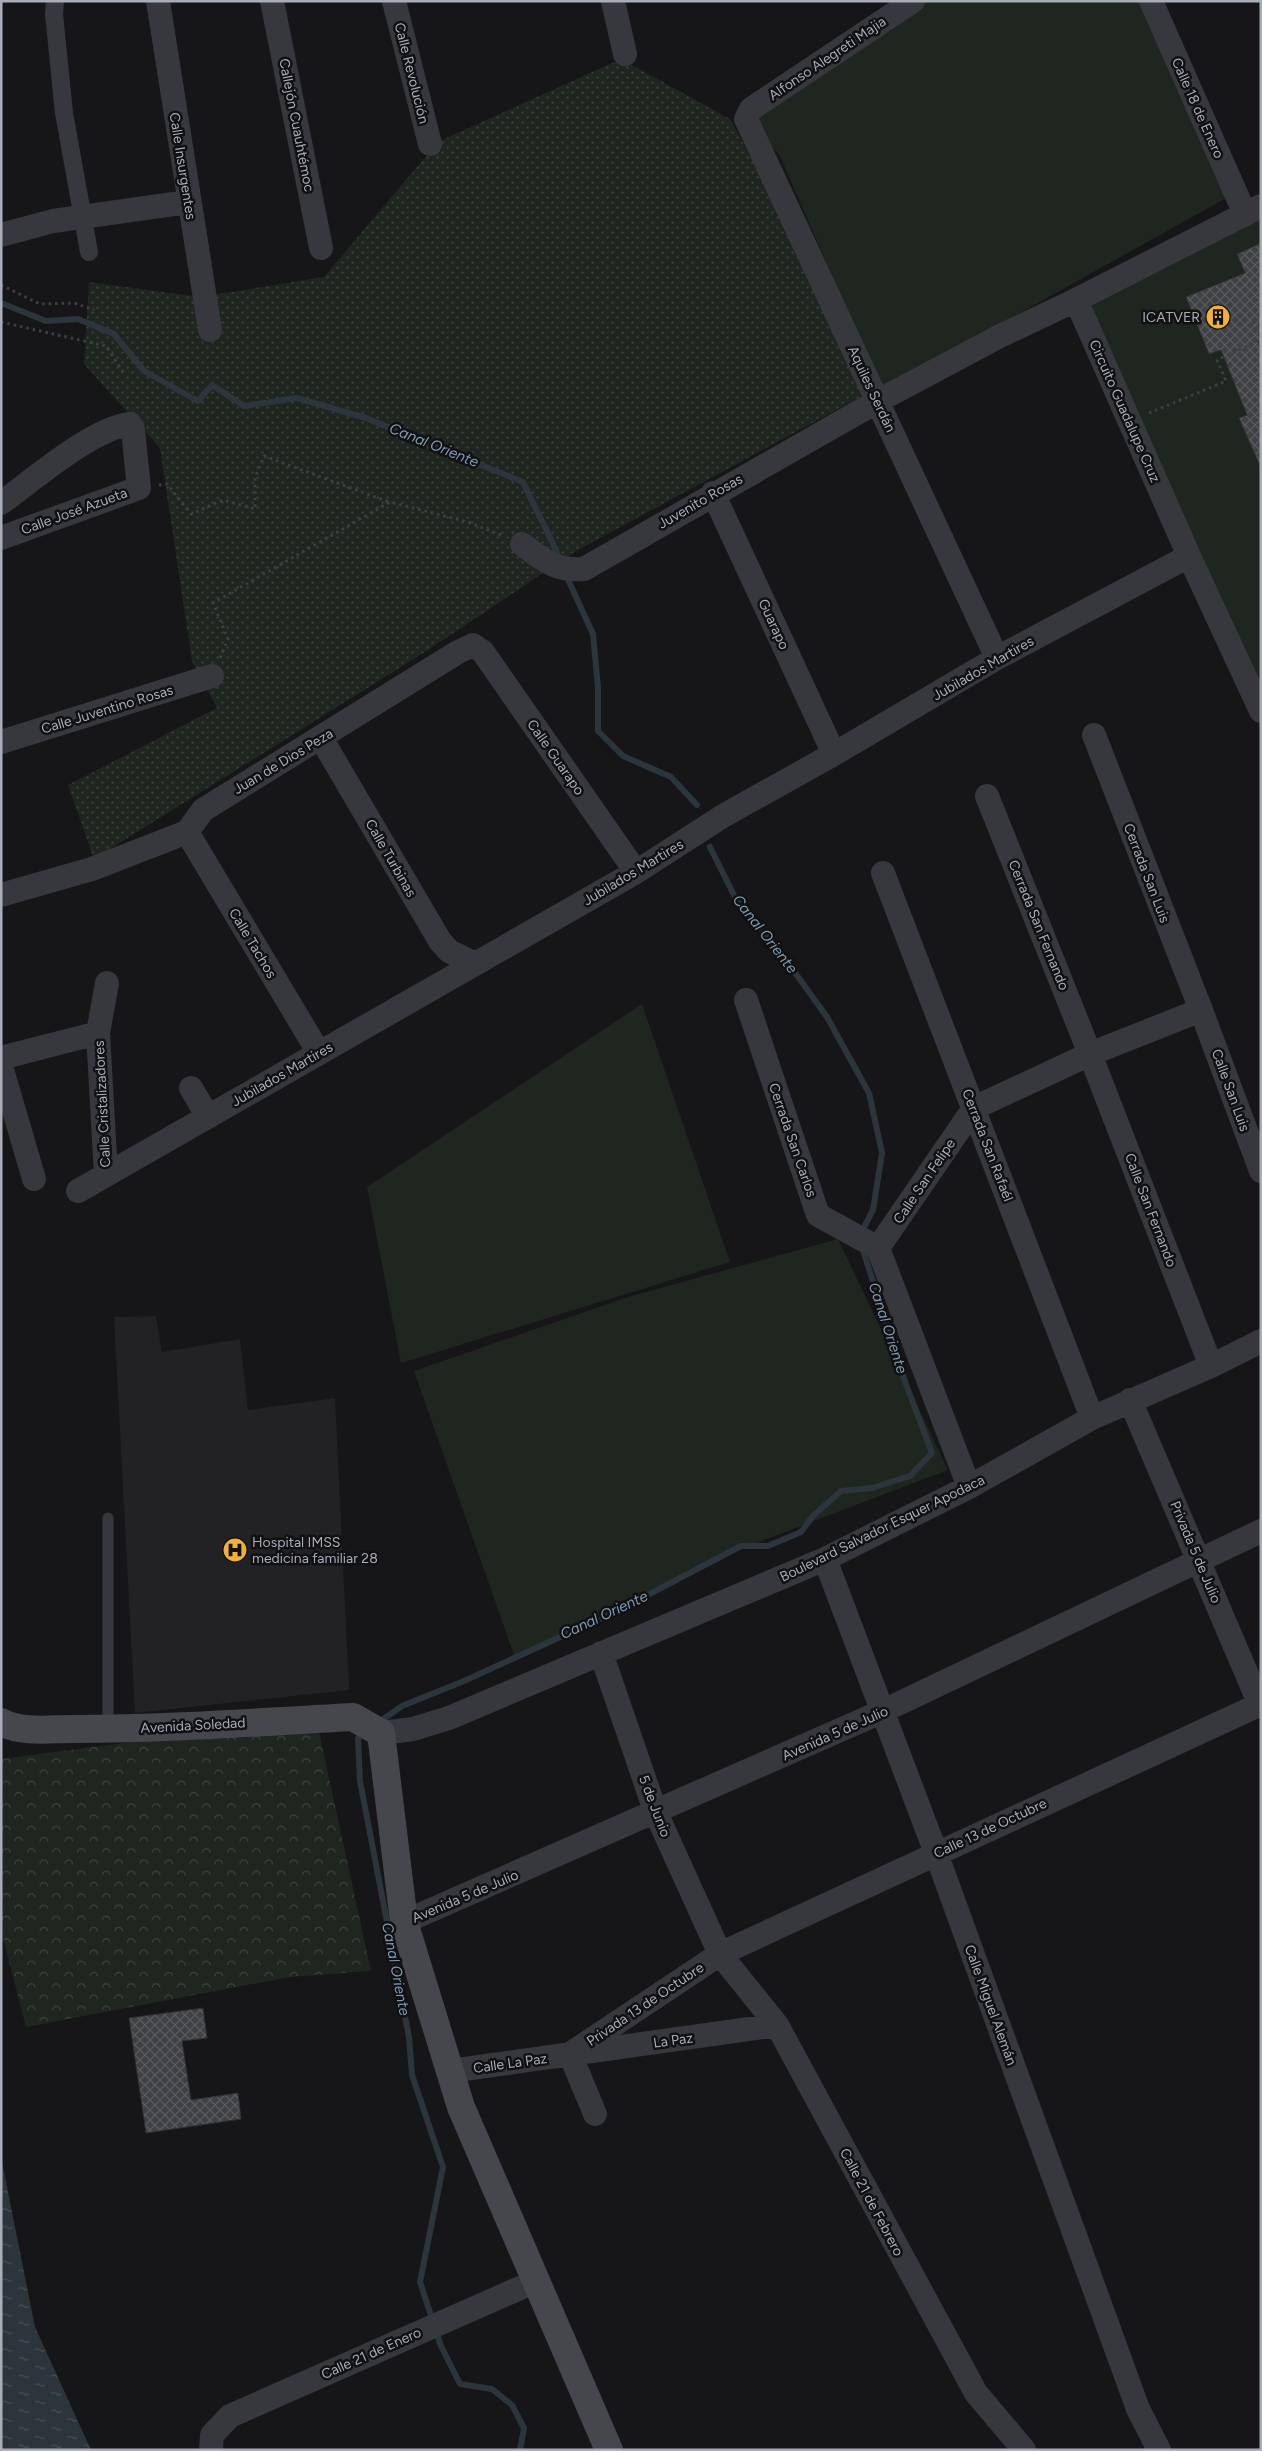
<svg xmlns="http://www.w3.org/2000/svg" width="1262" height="2451" font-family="Figtree,sans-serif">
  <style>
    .built { fill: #222225 }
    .grass { fill: #1e261f }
    .forest { fill: url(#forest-crowns) }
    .park { fill: url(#park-dots) }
    .water { fill: url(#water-ripples) }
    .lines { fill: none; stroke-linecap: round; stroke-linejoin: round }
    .stream { stroke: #2c353c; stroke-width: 6 }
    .building { fill: url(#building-cross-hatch); stroke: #303034 }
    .path { stroke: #3d3f44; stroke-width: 3; stroke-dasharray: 2.5 4; stroke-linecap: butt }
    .service { stroke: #37383d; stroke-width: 11 }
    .pedestrian { stroke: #37383d; stroke-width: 18 }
    .minor { stroke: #37383d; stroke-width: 24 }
    .secondary { stroke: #45474d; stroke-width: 28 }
    .labels { text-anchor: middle; stroke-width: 5; stroke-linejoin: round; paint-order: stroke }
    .street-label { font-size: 14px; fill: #a8adb8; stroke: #111113 }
    .poi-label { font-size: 14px; fill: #a8adb8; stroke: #111113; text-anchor: end }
    .water-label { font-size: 15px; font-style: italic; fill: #7f9bb3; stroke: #111113 }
  </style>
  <defs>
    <pattern id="forest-crowns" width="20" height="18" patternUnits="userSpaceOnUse" patternTransform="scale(1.25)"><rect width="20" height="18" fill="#1e261f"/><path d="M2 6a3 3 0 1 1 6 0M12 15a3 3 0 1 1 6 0" fill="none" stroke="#3c433d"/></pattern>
    <pattern id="park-dots" width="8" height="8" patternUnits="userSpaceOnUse" patternTransform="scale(1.25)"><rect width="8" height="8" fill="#1e261f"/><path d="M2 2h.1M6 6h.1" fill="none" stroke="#3c433d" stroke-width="1.8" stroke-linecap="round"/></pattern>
    <pattern id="water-ripples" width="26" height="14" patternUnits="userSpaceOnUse" patternTransform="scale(1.25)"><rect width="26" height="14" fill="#2c353c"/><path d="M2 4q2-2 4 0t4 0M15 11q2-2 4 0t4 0" fill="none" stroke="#485056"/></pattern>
    <pattern id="building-cross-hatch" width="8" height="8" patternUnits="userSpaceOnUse" patternTransform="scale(1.25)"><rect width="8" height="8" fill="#404145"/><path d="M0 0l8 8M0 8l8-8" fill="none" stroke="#595a5e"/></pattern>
  </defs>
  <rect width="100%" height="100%" fill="#161618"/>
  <path class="built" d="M156 1316 162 1352 240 1339 248 1410 335 1398 349 1690 135 1713 114 1317Z"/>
  <path class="grass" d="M922 1H1144L1230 196 882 390 779 154 743 118Z
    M1261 203V697L1085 303Z
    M642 1004 730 1262 401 1363 367 1187Z
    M838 1239 948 1470 719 1557 515 1658 414 1371 628 1297Z"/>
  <path class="forest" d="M316 1718 371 1971 289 1977 26 2027 1 1930V1759Z"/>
  <path class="park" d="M621 59 730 119 760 174 866 394 576 551 428 650 94 859 68 785 217 708 192 661 160 448 84 364 89 282 200 297 324 277 438 142Z"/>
  <path class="water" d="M1 2157 35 2327 91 2450H1Z"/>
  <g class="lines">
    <path class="stream" d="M1 303 46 321 78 319 114 334 144 371 198 401 212 385 244 406 297 398 366 418 523 482C535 509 550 534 560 561
      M565 573 593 634 598 688V731L623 756 671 777 697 805
      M710 847 736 899 775 945 827 1017 869 1093 882 1153 873 1210 861 1233
      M379 1722 402 1706 464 1681 617 1611 741 1546H768L801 1532 813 1516 841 1491 872 1488 910 1476 932 1453 904 1379 862 1247
      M365 1732 358 1738 360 1781 409 2037 412 2075 443 2167 420 2282 441 2346 460 2384 492 2389 512 2405 524 2428 520 2450"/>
  </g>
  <path class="building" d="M1261 243V468L1239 418 1247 415 1221 350 1209 354 1186 297 1245 273 1237 254Z
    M203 2008 207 2038 182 2041 191 2100 238 2093 241 2119 146 2133 129 2018Z"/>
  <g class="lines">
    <path class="path" d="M1 285 40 304 74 303 94 310
      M1253 321 1261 337
      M1 322 106 346 125 375
      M1149 413 1226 381 1217 360 1261 340
      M159 485 167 484 191 514 223 500 255 509V478L264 456 389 502
      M220 658 228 639 213 603 390 502 468 522 503 536"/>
    <path class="service" d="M108 1518V1729"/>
    <path class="pedestrian" d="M55 1 54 14 64 113 89 252"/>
    <path class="minor" d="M158 1 210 330
      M272 1 321 248
      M394 1 430 144
      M613 1 625 54
      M913 1 751 109 746 119 997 658
      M1151 1 1245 214
      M1 235 53 221 188 202
      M1076 300 1189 556 1261 711
      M713 493 834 754
      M1 503C33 480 93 428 130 424L133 430 139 488 1 538
      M522 544C544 561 556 571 584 569L878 401 1000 336 1076 300 1261 206
      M1094 735 1201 1010 1261 1171
      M321 738 440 941 449 951 475 964
      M1 742 212 676
      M987 796 1090 1054 1211 1366
      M187 832 319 1053
      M883 873 1092 1418
      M1 895 92 869 187 832 203 810 458 652 473 645 483 652 636 872
      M746 1000 818 1215 878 1248
      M1 1058 98 1033
      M1 1066 34 1179
      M191 1088 208 1117
      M106 1175 98 1033 107 983
      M78 1191 636 872 723 816 834 754 997 658 1189 556
      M878 1248 974 1108 1090 1054 1201 1010
      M878 1248 969 1487
      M1130 1400 1260 1705
      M825 1559 936 1853 1138 2409 1159 2450
      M601 1653 656 1813 720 1954 777 2025 976 2393 1024 2450
      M381 1733 413 1729 449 1718 825 1559 969 1487 1092 1418 1211 1366 1261 1341
      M404 1922 881 1712 1261 1531
      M570 2054 720 1954 1261 1704
      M570 2054 595 2114
      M450 2071 777 2025
      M211 2450 212 2435 230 2416 536 2281"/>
    <path class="secondary" d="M1 1722C21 1733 50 1729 72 1729 166 1729 260 1722 353 1717L381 1733 404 1922 461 2107 609 2450"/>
  </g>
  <defs>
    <symbol id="building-disc" viewBox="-11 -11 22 22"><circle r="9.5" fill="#f2b134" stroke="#111113"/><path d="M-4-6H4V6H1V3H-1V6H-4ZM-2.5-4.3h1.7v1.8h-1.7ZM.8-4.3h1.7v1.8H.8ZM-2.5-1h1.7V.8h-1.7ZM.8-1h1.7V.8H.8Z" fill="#111"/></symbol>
    <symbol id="hospital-disc" viewBox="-11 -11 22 22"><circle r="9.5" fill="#f2b134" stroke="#111113"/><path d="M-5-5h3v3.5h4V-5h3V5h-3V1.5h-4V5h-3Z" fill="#111"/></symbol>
  </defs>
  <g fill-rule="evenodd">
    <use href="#building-disc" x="1204" y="303" width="28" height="28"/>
    <use href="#hospital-disc" x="221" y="1536" width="28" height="28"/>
  </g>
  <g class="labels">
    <g class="street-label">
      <text transform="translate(827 58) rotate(-34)" y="5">Alfonso Alegreti Majia</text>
      <text transform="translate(412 73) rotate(76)" y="5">Calle Revolución</text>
      <text transform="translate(1198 108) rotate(66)" y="5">Calle 18 de Enero</text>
      <text transform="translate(297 125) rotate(79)" y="5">Callejón Cuauhtémoc</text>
      <text transform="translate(183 166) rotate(81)" y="5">Calle Insurgentes</text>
      <text transform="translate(872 389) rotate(65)" y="5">Aquiles Serdán</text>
      <text transform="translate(1125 411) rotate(66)" y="5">Circuito Guadalupe Cruz</text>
      <text transform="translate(700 501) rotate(-30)" y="5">Juvenito Rosas</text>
      <text transform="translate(74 511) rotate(-20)" y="5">Calle José Azueta</text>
      <text transform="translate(774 624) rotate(65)" y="5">Guarapo</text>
      <text transform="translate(983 668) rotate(-30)" y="5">Jubilados Martires</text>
      <text transform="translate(107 709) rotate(-17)" y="5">Calle Juventino Rosas</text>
      <text transform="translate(556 757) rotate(55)" y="5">Calle Guarapo</text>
      <text transform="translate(283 761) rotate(-31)" y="5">Juan de Dios Peza</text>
      <text transform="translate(391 858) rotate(60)" y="5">Calle Turbinas</text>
      <text transform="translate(633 872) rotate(-31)" y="5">Jubilados Martires</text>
      <text transform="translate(1147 873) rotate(69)" y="5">Cerrada San Luis</text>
      <text transform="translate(1039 925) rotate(68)" y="5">Cerrada San Fernando</text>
      <text transform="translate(253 943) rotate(59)" y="5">Calle Tachos</text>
      <text transform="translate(282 1074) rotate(-30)" y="5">Jubilados Martires</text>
      <text transform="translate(1231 1090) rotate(70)" y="5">Calle San Luis</text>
      <text transform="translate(102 1104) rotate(-93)" y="5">Calle Cristalizadores</text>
      <text transform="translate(793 1140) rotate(71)" y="5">Cerrada San Carlos</text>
      <text transform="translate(988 1145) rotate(69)" y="5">Cerrada San Rafaél</text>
      <text transform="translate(924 1181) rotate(-56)" y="5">Calle San Felipe</text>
      <text transform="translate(1151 1210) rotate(69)" y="5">Calle San Fernando</text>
      <text transform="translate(882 1528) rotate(-26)" y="5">Boulevard Salvador Esquer Apodaca</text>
      <text transform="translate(1196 1552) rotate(67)" y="5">Privada 5 de Julio</text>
      <text transform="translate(193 1725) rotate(-3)" y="5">Avenida Soledad</text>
      <text transform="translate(835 1733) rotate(-24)" y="5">Avenida 5 de Julio</text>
      <text transform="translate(655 1806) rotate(69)" y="5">5 de Junio</text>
      <text transform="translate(990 1828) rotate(-25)" y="5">Calle 13 de Octubre</text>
      <text transform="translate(465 1896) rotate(-23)" y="5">Avenida 5 de Julio</text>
      <text transform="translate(645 2004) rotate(-34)" y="5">Privada 13 de Octubre</text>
      <text transform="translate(991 2005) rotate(70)" y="5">Calle Miguel Alemán</text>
      <text transform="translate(673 2040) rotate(-8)" y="5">La Paz</text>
      <text transform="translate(510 2063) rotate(-8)" y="5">Calle La Paz</text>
      <text transform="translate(872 2202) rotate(62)" y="5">Calle 21 de Febrero</text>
      <text transform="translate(371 2353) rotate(-24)" y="5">Calle 21 de Enero</text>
    </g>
    <g class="poi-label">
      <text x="1200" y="322">ICATVER</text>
      <text x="252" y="1547" text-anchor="start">Hospital IMSS<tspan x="252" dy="16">medicina familiar 28</tspan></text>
    </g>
    <g class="water-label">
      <text transform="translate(434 445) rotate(22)" y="5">Canal Oriente</text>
      <text transform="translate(765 934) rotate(52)" y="5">Canal Oriente</text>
      <text transform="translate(888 1328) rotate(72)" y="5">Canal Oriente</text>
      <text transform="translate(604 1615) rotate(-25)" y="5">Canal Oriente</text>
      <text transform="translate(396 1969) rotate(79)" y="5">Canal Oriente</text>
    </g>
  </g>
  <rect width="1262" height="2451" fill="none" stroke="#a8adb8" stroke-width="5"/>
</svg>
